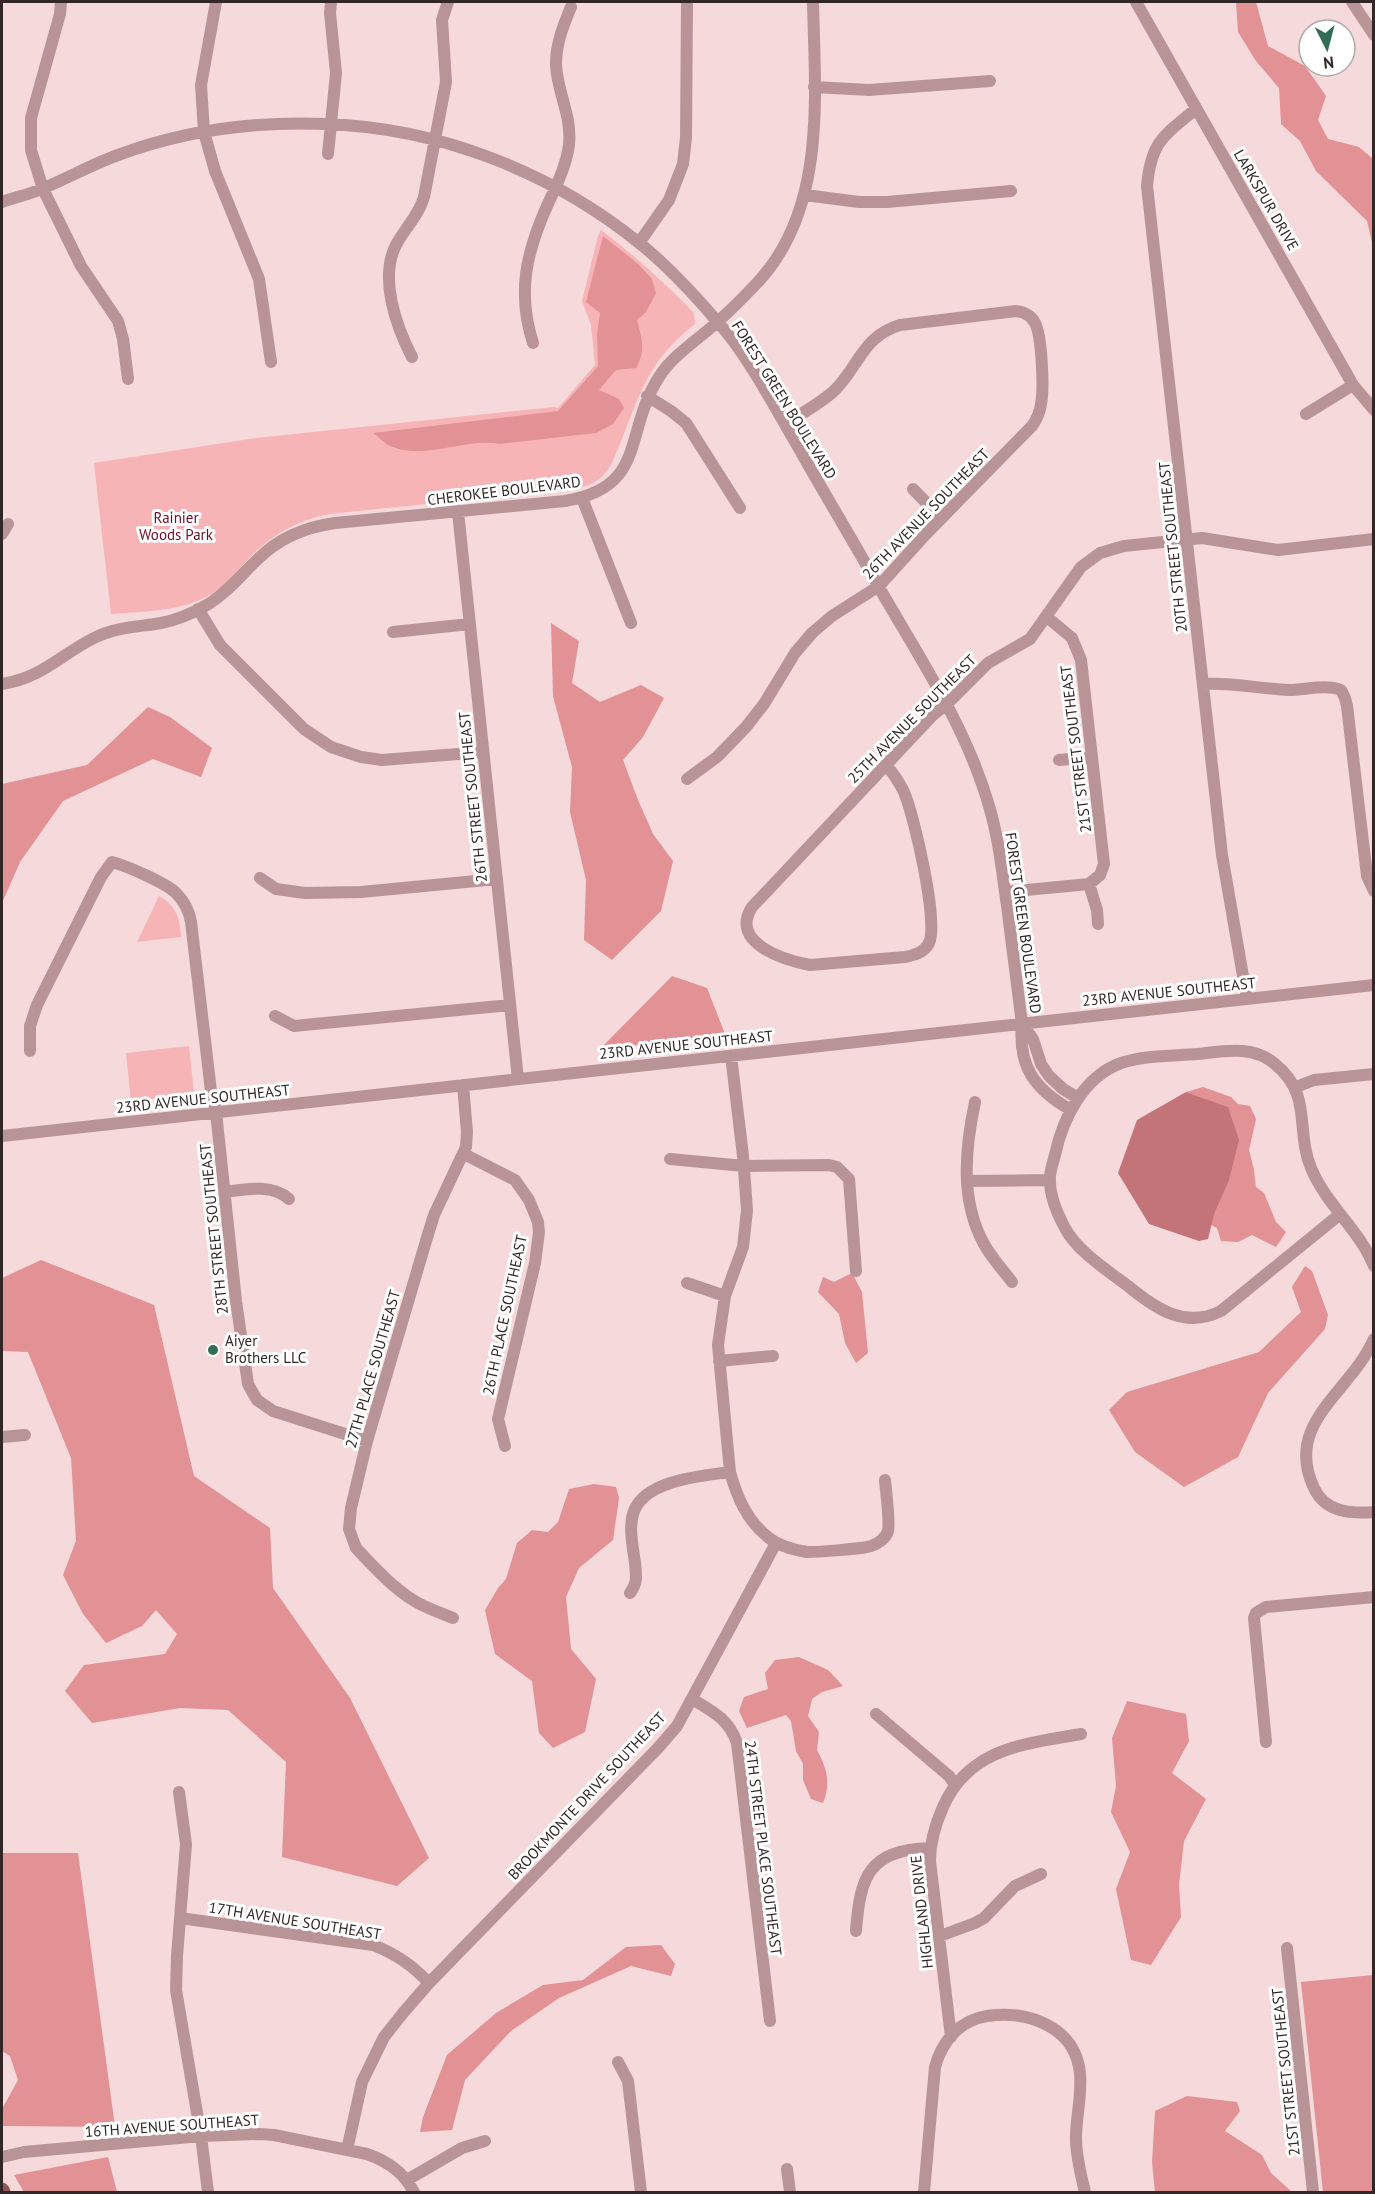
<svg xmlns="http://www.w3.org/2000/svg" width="1375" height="2194" font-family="'PT Sans',sans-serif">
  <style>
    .green { fill: #f7b4b7 }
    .forest { fill: #e29195 }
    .water { fill: #c27479 }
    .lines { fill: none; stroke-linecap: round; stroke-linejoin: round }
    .minor { stroke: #b99496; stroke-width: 12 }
    .major { stroke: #925358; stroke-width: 15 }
    .poi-dot { fill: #316c55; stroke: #fff; stroke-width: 2 }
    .labels { text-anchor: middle; stroke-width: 6; stroke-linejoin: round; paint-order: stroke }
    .street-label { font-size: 15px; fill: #312727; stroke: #fff }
    .park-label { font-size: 15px; fill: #6d0c22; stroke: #fff }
    .poi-label { font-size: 15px; fill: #312727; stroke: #fff; text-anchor: start }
  </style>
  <rect width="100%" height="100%" fill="#f6d9da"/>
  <path class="green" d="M601 230C635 256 665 283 694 313L695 324C641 366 638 405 612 463 604 477 595 484 579 488L330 514C301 519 274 533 253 554 240 567 229 583 213 593 182 612 146 611 111 614L94 463 256 438 554 407 558 408 595 365 591 325 582 301 598 236Z
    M159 896C176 905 180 919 181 937L137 942Z
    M189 1046 194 1094 131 1101 126 1053Z"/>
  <path class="forest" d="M1236 2H1256L1268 46 1305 66 1326 96 1318 120 1328 139 1359 147 1373 159V247L1367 221 1316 171 1300 141 1281 124 1279 88 1256 61 1238 32Z
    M603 236 637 263 652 279 656 293 646 312 637 320C642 339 646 351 636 368L616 370 599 390 619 399 624 408 613 424 596 433 500 444C464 437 423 462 388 445 383 442 378 436 373 433L558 411 598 366 597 334 600 313 586 302Z
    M551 623 579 641 572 683 600 702 641 685 664 698 643 737 623 760 638 800 653 834 673 861 661 911 612 960 584 940 586 880 570 812 572 767 553 696Z
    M148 707 170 717 212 748 201 777 153 759 63 801 20 862 2 903V784L87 765Z
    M672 976 707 988 725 1034 599 1050Z
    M1203 1087 1231 1097 1238 1104 1250 1106 1256 1119 1249 1150 1254 1170 1256 1187 1264 1193 1276 1222 1286 1232 1276 1247 1252 1235 1238 1242 1221 1241 1217 1228 1211 1225 1227 1107 1186 1092Z
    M41 1260 154 1305 194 1476 270 1528 273 1588 350 1698 429 1858 397 1886 282 1857 286 1762 228 1710 180 1708 92 1723 65 1691 84 1665 165 1654 177 1634 156 1610 142 1626 106 1643 83 1614 63 1575 76 1541 71 1458 28 1352 2 1351V1278Z
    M1305 1266 1312 1271 1328 1315 1325 1329 1268 1393 1238 1457 1184 1487 1135 1452 1109 1410 1127 1392 1259 1352 1301 1312 1292 1287Z
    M852 1273 862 1292 868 1353 856 1363 845 1343 839 1314 818 1292 823 1277 834 1282Z
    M594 1484 616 1487 619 1498 613 1540 579 1568 566 1597 571 1649 596 1679 585 1732 553 1748 539 1733 532 1681 495 1654 485 1610 498 1588 506 1579 517 1543 532 1530 548 1532 558 1522 569 1489Z
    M799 1657 828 1670 843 1686 822 1692 812 1699 808 1716 819 1732 817 1750C827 1768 831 1784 823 1803L811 1799 803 1780V1764L796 1751 791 1721 786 1715 747 1728 739 1711 744 1697 768 1689 765 1673 775 1660Z
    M1127 1701 1186 1714 1189 1741 1172 1773 1206 1799 1184 1841 1179 1885 1181 1917 1151 1965 1131 1960 1116 1889 1130 1852 1111 1812 1116 1786 1112 1738Z
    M2 1853H78L115 2127 2 2126V2109L18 2080 10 2056 2 2051Z
    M661 1945 675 1964 671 1976 631 1966 559 1998 511 2031 465 2080 452 2130 420 2132 423 2117 447 2055 496 2013 543 1985 583 1980 626 1947Z
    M1373 1975V2192H1323L1301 1982Z
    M1187 2096 1237 2102 1240 2111 1225 2131 1262 2155 1271 2173 1292 2192H1155L1152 2162 1155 2111Z
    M108 2157 117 2192H24L14 2175Z"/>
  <path class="water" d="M1186 1092 1228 1107 1239 1140 1229 1180 1214 1214 1208 1239 1199 1241 1149 1224 1118 1173 1137 1120Z"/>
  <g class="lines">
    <path class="minor" d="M61 2 60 14 31 118V150L43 189 81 266 118 321 123 339 128 379
      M216 2 201 85 204 132 215 171 259 279 271 362
      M1136 2 1353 385 1374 410
      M1352 2 1374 35
      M814 87 869 90 990 81
      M1196 109C1163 136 1151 142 1147 186L1222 855 1247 999
      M328 154 336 73 330 13 331 2
      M805 195 859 202H887L1011 191
      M2 202C16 197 32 194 46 187 70 177 93 164 118 155 185 130 256 121 327 124 439 128 551 172 638 242 667 265 692 292 716 320 749 356 776 410 801 452 824 493 849 534 872 575 914 650 965 722 989 806 999 839 1002 872 1007 906 1012 945 1017 985 1022 1024 1018 1066 1034 1089 1071 1110
      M639 243 669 200 683 164 686 138 687 2
      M533 343C517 293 526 253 547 206 556 186 566 167 569 145 572 114 557 93 556 64 556 44 563 26 571 7
      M412 357C396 326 379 278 396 245 405 228 419 215 424 197L446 82 442 20 448 2
      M647 396 671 411 686 423 740 508
      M1306 414 1353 385
      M913 489 941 518
      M582 498 631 623
      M458 512 518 1079
      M2 534 8 524
      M198 609 220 645 304 729 331 747 361 757 382 760 483 752
      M393 632 470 624
      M2 684C42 678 60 655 94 638 115 627 138 627 161 623 177 620 193 613 207 605 227 593 241 575 258 559 279 538 306 527 335 523L565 501C648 487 623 433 659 377 671 358 690 345 708 330 725 316 742 299 757 283 827 209 815 96 813 2
      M1203 684C1232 682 1260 689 1289 690 1305 690 1325 684 1341 690L1345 698 1347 706 1367 876 1374 891
      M1059 760 1092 757
      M886 765C894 774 899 782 904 792 914 815 939 923 929 943 924 953 914 955 905 957L810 965C784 960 729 943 752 907L933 715 947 704 988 663 1030 639 1081 567 1100 553 1124 546 1202 538 1278 550 1374 539
      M687 779 717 757 746 727 764 704 795 653 812 633 832 616 879 586 926 534 1032 426C1037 419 1040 412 1041 404 1044 389 1042 336 1035 323 1031 315 1024 312 1016 311L900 325C863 336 859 366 835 390 820 404 802 413 785 424
      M260 878 276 889 305 893 361 892 497 879
      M1089 884 1097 910 1098 924
      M1005 892 1089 884 1100 875 1104 864 1081 660 1072 638 1047 617
      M275 1016 294 1026 510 1005
      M1022 1024 1033 1039 1041 1064 1049 1076 1063 1089 1078 1098
      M30 1051V1026L37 1005 101 877 112 862C127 866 166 883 176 893 185 902 189 910 191 922L211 1091 216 1112 236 1301 248 1384 257 1400 273 1411 367 1441
      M731 1056 743 1156 747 1210 743 1247 725 1296 718 1345 730 1472C737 1497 747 1521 769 1538 779 1546 795 1550 807 1552 818 1552 862 1549 871 1546 878 1544 886 1538 888 1531 890 1521 886 1492 885 1480
      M1296 1087 1314 1080 1374 1074
      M975 1102C965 1149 960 1201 984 1244 991 1257 1002 1269 1012 1282
      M2 1136 1374 985
      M464 1154 515 1180 529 1200 538 1222 539 1232 535 1263 498 1419 505 1446
      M670 1159 744 1166 829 1165 837 1167 849 1179 856 1271
      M967 1181 1050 1180
      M225 1192C247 1189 272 1184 289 1199
      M1339 1215 1221 1311C1185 1329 1156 1309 1128 1286 1108 1271 1076 1250 1065 1228 1058 1215 1050 1196 1050 1181 1049 1173 1053 1163 1055 1155 1063 1118 1083 1077 1121 1063 1145 1055 1173 1056 1197 1054 1225 1051 1253 1045 1275 1064 1313 1095 1295 1129 1311 1168 1327 1206 1359 1229 1374 1266
      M687 1283 725 1296
      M1374 1339C1351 1392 1283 1423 1314 1488 1325 1512 1350 1514 1374 1512
      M719 1361 773 1356
      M2 1437 25 1435
      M630 1593C638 1583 636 1575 635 1563 633 1547 628 1526 634 1511 646 1480 701 1476 730 1472
      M453 1618C439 1612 425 1608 413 1600 392 1587 373 1566 356 1548L349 1529 351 1508 367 1441 426 1241 434 1215 466 1147 467 1132 463 1085
      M692 1699C712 1711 729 1719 737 1743L770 2021
      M876 1714 949 1776 955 1785
      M1266 1742 1254 1618 1256 1613 1266 1607 1374 1597
      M179 1792 186 1844 177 1956 176 1990 201 2136 208 2192
      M180 1918 373 1945C396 1954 412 1965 429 1983
      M856 1931C860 1876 869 1850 930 1848
      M940 1936 975 1923 984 1918 1015 1886 1041 1874
      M1287 1948 1313 2192
      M951 2037 930 1861C930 1841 935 1825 943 1807 969 1748 1024 1744 1081 1734
      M618 2062 628 2081 641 2192
      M347 2150 362 2082 384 2037 403 2013 429 1983 658 1748 677 1726 776 1543
      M2 2157 24 2152 201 2136 259 2134 274 2135 367 2154C389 2162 403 2172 414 2192
      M787 2169 790 2192
      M407 2180 462 2148 485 2141
      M924 2192 935 2067C942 2041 960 2020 987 2016 1028 2010 1076 2027 1080 2074 1082 2095 1076 2117 1076 2138 1076 2157 1081 2175 1085 2192"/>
    <path class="major" d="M2 2190 3 2192"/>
  </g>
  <circle class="poi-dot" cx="213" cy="1350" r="6"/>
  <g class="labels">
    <g class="street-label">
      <text transform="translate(1266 200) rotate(60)" y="5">LARKSPUR DRIVE</text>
      <text transform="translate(784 400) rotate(58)" y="5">FOREST GREEN BOULEVARD</text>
      <text transform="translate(504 491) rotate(-7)" y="5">CHEROKEE BOULEVARD</text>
      <text transform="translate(926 514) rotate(-46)" y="5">26TH AVENUE SOUTHEAST</text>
      <text transform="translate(1173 547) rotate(-96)" y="5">20TH STREET SOUTHEAST</text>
      <text transform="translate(912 719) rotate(-45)" y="5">25TH AVENUE SOUTHEAST</text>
      <text transform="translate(1076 749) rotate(-97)" y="5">21ST STREET SOUTHEAST</text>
      <text transform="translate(473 797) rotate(-96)" y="5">26TH STREET SOUTHEAST</text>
      <text transform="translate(1023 923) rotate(82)" y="5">FOREST GREEN BOULEVARD</text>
      <text transform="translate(1169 992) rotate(-6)" y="5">23RD AVENUE SOUTHEAST</text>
      <text transform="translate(686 1045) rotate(-6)" y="5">23RD AVENUE SOUTHEAST</text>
      <text transform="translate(203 1099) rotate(-6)" y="5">23RD AVENUE SOUTHEAST</text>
      <text transform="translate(214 1229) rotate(-96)" y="5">28TH STREET SOUTHEAST</text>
      <text transform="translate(505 1315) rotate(-78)" y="5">26TH PLACE SOUTHEAST</text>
      <text transform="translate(373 1369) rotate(-74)" y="5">27TH PLACE SOUTHEAST</text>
      <text transform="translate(587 1796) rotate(-47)" y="5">BROOKMONTE DRIVE SOUTHEAST</text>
      <text transform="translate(763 1848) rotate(83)" y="5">24TH STREET PLACE SOUTHEAST</text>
      <text transform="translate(922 1912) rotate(-96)" y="5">HIGHLAND DRIVE</text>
      <text transform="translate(295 1921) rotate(9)" y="5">17TH AVENUE SOUTHEAST</text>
      <text transform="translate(1286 2072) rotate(-96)" y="5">21ST STREET SOUTHEAST</text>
      <text transform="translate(172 2126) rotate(-4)" y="5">16TH AVENUE SOUTHEAST</text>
    </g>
    <g class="park-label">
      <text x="176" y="523">Rainier<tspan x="176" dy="17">Woods Park</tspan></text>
    </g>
    <g class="poi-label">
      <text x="225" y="1346">Aiyer<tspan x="225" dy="17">Brothers LLC</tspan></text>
    </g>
  </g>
  <rect width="1375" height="2194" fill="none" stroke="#312727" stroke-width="6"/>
  <g transform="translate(1327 48) rotate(174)"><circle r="28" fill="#ffffff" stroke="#ada9a9" stroke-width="1.5"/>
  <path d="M0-4.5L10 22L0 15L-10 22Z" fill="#316c55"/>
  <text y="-9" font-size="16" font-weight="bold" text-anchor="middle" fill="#312727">N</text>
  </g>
</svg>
